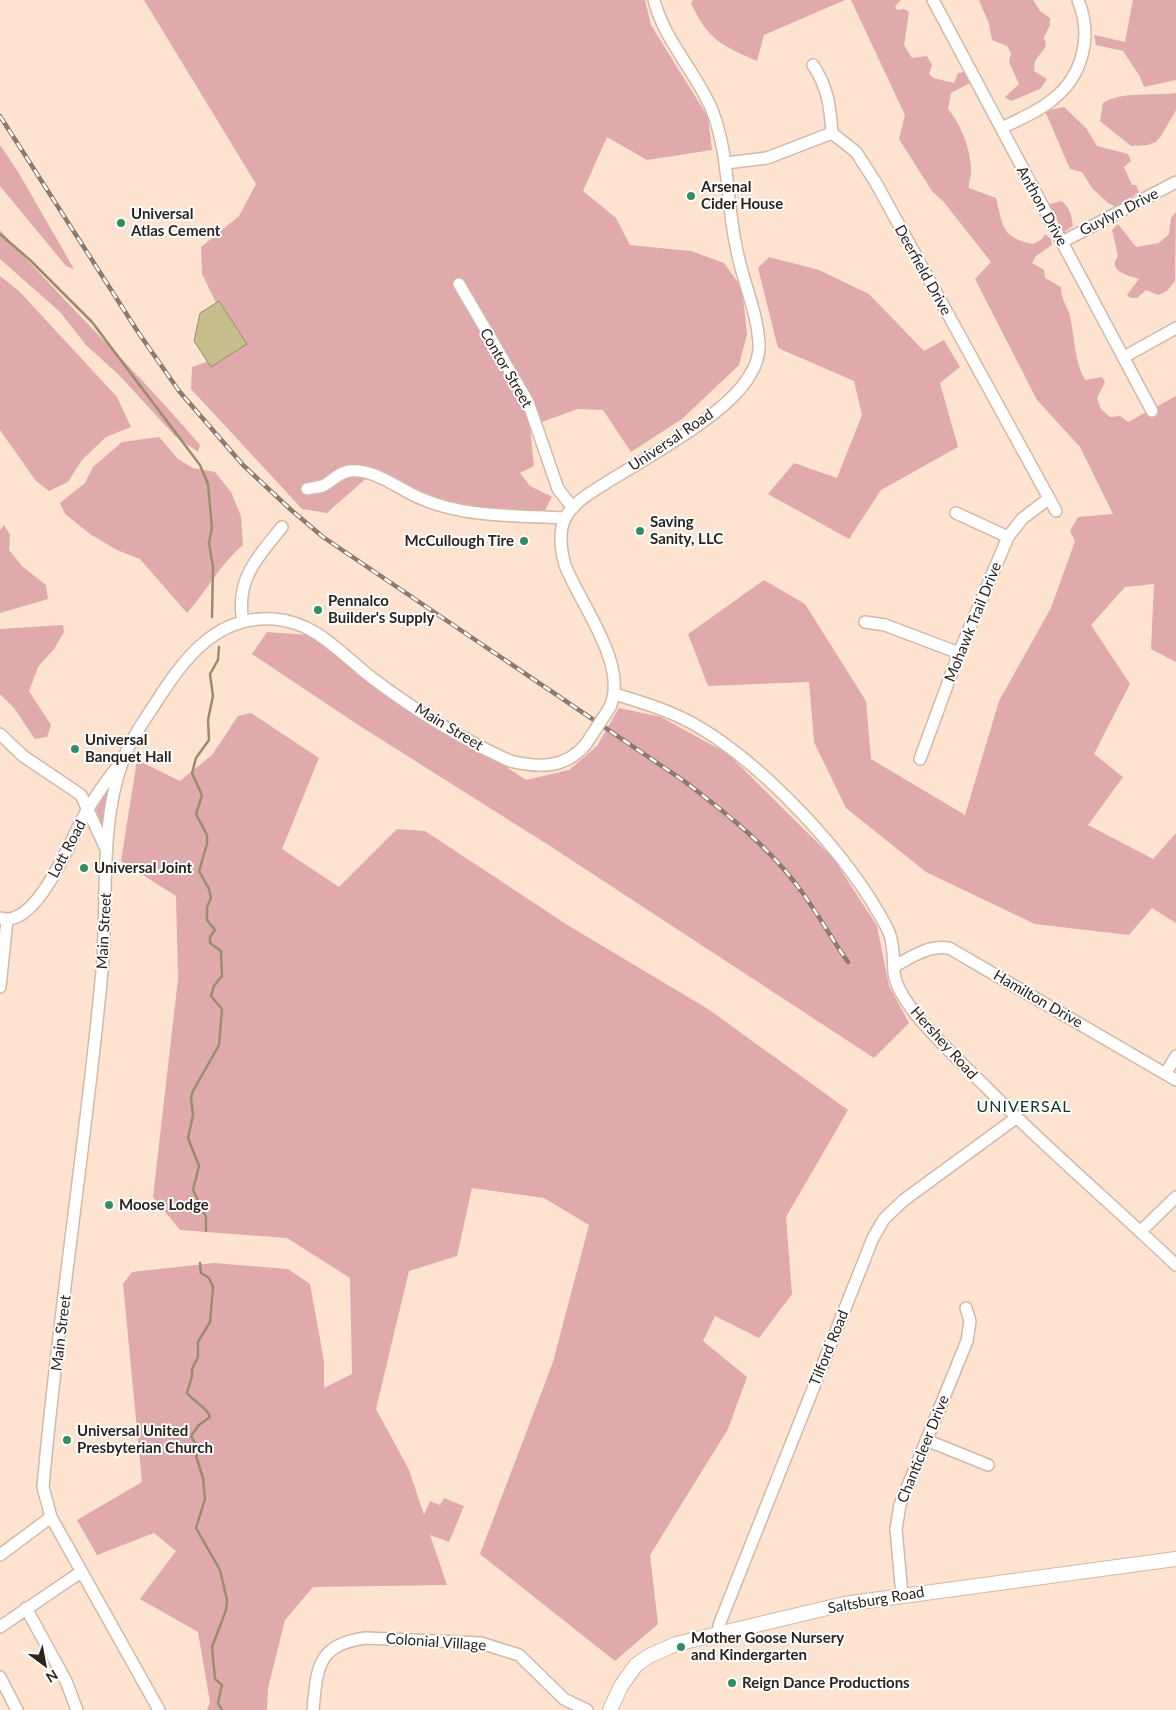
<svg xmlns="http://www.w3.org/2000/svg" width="1176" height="1710" font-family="Lato,sans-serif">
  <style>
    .green { fill: #e0a9ab }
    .water { fill: #c6bd8c; stroke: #988f6a }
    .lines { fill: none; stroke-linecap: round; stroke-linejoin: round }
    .stream { stroke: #988f6a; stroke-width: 2.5 }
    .minor-casing { stroke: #d2b8a7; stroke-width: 14 }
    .major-casing { stroke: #d2b8a7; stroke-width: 16 }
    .minor { stroke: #fff; stroke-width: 11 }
    .major { stroke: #fff; stroke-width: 14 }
    .rail-casing { stroke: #8c7a6e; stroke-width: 4.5 }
    .rail { stroke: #fff; stroke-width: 2.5; stroke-dasharray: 8; stroke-linecap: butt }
    .minor-bridge-casing { stroke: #d2b8a7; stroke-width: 14; stroke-linecap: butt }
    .minor-bridge { stroke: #fff; stroke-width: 11 }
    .poi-dot { fill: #308d64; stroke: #fff; stroke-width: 2 }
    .labels { text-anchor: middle; stroke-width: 4; stroke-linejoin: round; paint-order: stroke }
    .poi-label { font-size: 15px; font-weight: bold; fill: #2d231c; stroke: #fff; text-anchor: start }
    .street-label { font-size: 15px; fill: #2d231c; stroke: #fff }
    .neighbourhood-label { font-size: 16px; letter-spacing: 1px; fill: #0b3925; stroke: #fff }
  </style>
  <rect width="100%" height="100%" fill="#fee3d1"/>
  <path class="green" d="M144 0H645L651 25 708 117 712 150 647 160 607 137 583 191 616 218 630 245 691 251 724 263 742 288 747 334 739 365 682 419 631 452 603 410 578 409 530 426 534 466 520 473 530 486 552 497 545 510H443L371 474 327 513 302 509 191 389 192 367 223 356 235 341 202 274 201 247 239 216 256 184Z
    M693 0H845L764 35 757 61C721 45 708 40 691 3Z
    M851 0H901L895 6 897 10 905 9 909 12 904 45 912 58 927 56 932 65 929 74 933 78 954 83 958 73 965 72 970 83 951 93 948 109C961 124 972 152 971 173 971 178 968 182 969 188L996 198C1003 225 1001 238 1033 244L1042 239 1045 234 1051 239 1052 245 1036 256 1032 263 1044 270 1045 278 1061 287C1061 300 1067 305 1070 316 1075 339 1074 360 1085 380L1102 377 1105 382 1097 398 1101 409 1110 417 1120 416 1128 422 1176 396V662L1151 649 1154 584 1125 587 1091 625 1130 684 1094 754 1123 777 1088 825 1153 859 1176 833V923L1152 908 1129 935 1035 924 926 872 846 808 814 742 809 682 708 686 688 634 764 580 805 604 866 701 871 759 965 815 999 701 1051 608 1075 541 1070 531 1078 517 1113 514 1080 447 1037 400 975 279 991 262 943 201 932 191 899 139 905 115Z
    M979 0H1033L1040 11 1050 18V25L1044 37 1046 46 1035 61 1034 71 1047 79 1040 89 1011 101 1005 97 1019 84 1009 62 1011 53 1007 46 992 40 989 24Z
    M1133 0H1176V80L1144 87 1139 75 1123 51 1096 45 1094 35 1125 42Z
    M1176 93V110L1161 136 1156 142 1148 145 1131 146 1100 121 1103 103C1121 91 1154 96 1176 93Z
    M1064 107 1086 128 1097 146 1128 154 1131 161 1124 167 1132 185H1136L1139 192 1116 207 1108 203 1092 188 1082 172 1070 169 1045 111Z
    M0 145 17 170 74 269 66 266 0 186Z
    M1061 201C1069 205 1072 217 1073 226L1063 233 1047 205Z
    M1176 212 1175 281 1167 291 1158 295 1146 290 1137 298H1131L1127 295 1139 279C1128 275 1107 271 1118 256L1112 230 1118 224 1136 247 1159 243 1169 234 1171 218Z
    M0 230C65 303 136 370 200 445L198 452 175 436 119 375 86 345 60 312 0 259Z
    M769 257 819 270 869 294 924 351 944 340 960 367 940 383 958 447 881 490 849 539 768 494 794 463 837 478 862 415 854 381 778 348 758 268Z
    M0 276 19 291 117 397 131 427 106 437 82 460 68 482 49 491 36 481 0 430Z
    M159 437 178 459 193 468 215 472 231 492 241 516 243 545C220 564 207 591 187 613L140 559 117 550 90 534 65 514 60 503 85 483 93 467 122 442Z
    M4 525 10 535 9 550 23 567 46 585 48 599 0 613V530Z
    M63 625 64 632 54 649 38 667 29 691 51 725 47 737 35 739 14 708 0 694V629Z
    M267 632 308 635 526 780 569 770 597 746 619 708 661 717 728 754 833 858 877 926 889 986 909 1023 874 1058 550 846 363 728 252 654Z
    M251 713 319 758 282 849 339 887 397 829 425 831 569 926 708 1009 848 1110 786 1217 792 1294 759 1338 715 1316 703 1341 747 1377 728 1429 650 1555 658 1624 615 1661 480 1554 553 1362 589 1225 544 1198 472 1188 457 1256 409 1271 376 1409 409 1470 424 1515 430 1501 440 1505 444 1498 464 1506 449 1542 430 1535 447 1585 313 1587 285 1620 268 1688 267 1710H207L210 1702 198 1632 140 1599 176 1551 154 1533 97 1555 77 1520 142 1482 123 1284 132 1272 214 1263 288 1269 310 1284 324 1361V1388L352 1374 350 1278 287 1238 180 1230 153 1197 178 979 176 896 121 861 137 760 180 781 212 755 238 716Z
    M108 788 104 825H102L96 810Z"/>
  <path class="water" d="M219 301 247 344 211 367 194 341 200 313Z"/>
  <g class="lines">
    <path class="stream" d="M0 234 30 260 92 322 200 465 208 484 212 528 209 543 213 567 212 617
      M206 1231V1217L193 1190 199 1166 188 1138 193 1115 191 1098 193 1091 219 1045 222 1009 211 996 214 986 222 976 221 951 210 943V937L215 930 207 920V907L211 898 209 889 199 871 207 844V835L196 814 202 795 192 773 196 758 209 740 208 720 213 696 210 674 218 660 219 647
      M200 1263 201 1273 209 1278 213 1287 210 1322 198 1342V1357L192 1369V1376L187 1393C193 1401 208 1408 210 1417L199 1425 191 1436 199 1450 196 1456 203 1478 205 1499 196 1528 220 1570 227 1600 226 1610 212 1647 215 1679 222 1685 218 1703 222 1710"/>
    <defs>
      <path id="minor" d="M933 0 1152 411
        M813 65C828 88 830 106 832 133
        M1002 128C1019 119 1038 112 1052 100 1083 76 1093 36 1078 0
        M832 133 856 152 876 183 1056 511
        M726 163 767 158 832 133
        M1062 242 1176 182
        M459 284 528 402 558 489 573 508
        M1124 357 1176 328
        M307 489C312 488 318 487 323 486 332 481 338 473 349 471 375 468 398 489 420 498 465 518 517 515 565 518
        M956 513 1008 537
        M243 622C235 580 257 558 282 527
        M865 622 885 625 959 653
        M615 694C641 702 668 710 692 723 763 763 849 855 887 928 894 941 893 958 894 972 895 987 908 1004 917 1016 938 1041 962 1064 986 1087 1047 1149 1113 1205 1176 1265
        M610 707C629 665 580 604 565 565 561 551 558 530 566 517 574 501 594 491 609 481 648 457 728 414 750 375 756 366 760 353 759 343 757 311 743 282 737 251 726 204 730 156 712 110 696 72 664 40 654 0
        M0 734 23 756 81 795 107 851
        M920 759 959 653 1008 537 1022 519 1048 499
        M0 918C37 930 71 838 86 812 96 796 107 779 119 765
        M895 966C913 956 929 945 949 948L1176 1080
        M0 987 7 920
        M1166 1073 1176 1056
        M1141 1231 1176 1197
        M926 1440 988 1465
        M0 1555 51 1517
        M902 1595 896 1529 900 1505 967 1341 970 1321 966 1308
        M26 1608 66 1681 77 1710
        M0 1627 81 1572
        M719 1634V1625L873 1238 884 1219 904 1200 1016 1118
        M0 1677 17 1710
        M159 1710 51 1517 43 1487C58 1315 86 1144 102 971 108 904 99 827 122 763 129 742 143 722 155 704 183 660 215 615 274 619 316 622 341 654 372 678 413 709 464 740 510 761 539 768 565 769 586 744
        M313 1710C317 1668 317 1644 366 1638L481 1643 519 1655 564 1699 587 1710"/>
      <path id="major" d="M610 1710 621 1686 636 1665 649 1656 676 1644 844 1604 1176 1559"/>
    </defs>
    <use href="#minor" class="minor-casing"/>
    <use href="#major" class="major-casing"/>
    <use href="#minor" class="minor"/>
    <use href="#major" class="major"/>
    <defs>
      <path id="rail" d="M0 116 138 332 179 391 243 465 290 509 323 537 684 781C726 813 768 846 799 888 817 912 831 938 848 962"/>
    </defs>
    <use href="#rail" class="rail-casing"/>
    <use href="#rail" class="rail"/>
    <defs>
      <path id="minor-bridge" d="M586 744 610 707"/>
    </defs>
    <use href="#minor-bridge" class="minor-bridge-casing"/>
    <use href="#minor-bridge" class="minor-bridge"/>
  </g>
  <g class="poi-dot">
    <circle cx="691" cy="196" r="5"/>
    <circle cx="121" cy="223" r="5"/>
    <circle cx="640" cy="531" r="5"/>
    <circle cx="524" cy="541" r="5"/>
    <circle cx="318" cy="610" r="5"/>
    <circle cx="75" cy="749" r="5"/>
    <circle cx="84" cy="868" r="5"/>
    <circle cx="109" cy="1205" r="5"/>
    <circle cx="67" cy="1440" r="5"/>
    <circle cx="681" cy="1647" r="5"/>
    <circle cx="732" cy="1683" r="5"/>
  </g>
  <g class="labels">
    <g class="poi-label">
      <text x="701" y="192">Arsenal<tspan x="701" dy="17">Cider House</tspan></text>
      <text x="131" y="219">Universal<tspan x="131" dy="17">Atlas Cement</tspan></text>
      <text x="650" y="527">Saving<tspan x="650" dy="17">Sanity, LLC</tspan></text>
      <text x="514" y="546" text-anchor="end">McCullough Tire</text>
      <text x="328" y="606">Pennalco<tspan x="328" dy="17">Builder's Supply</tspan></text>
      <text x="85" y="745">Universal<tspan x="85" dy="17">Banquet Hall</tspan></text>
      <text x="94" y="873">Universal Joint</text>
      <text x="119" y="1210">Moose Lodge</text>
      <text x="77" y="1436">Universal United<tspan x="77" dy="17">Presbyterian Church</tspan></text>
      <text x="691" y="1643">Mother Goose Nursery<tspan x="691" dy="17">and Kindergarten</tspan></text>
      <text x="742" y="1688">Reign Dance Productions</text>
    </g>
    <g class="street-label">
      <text transform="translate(1042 206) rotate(61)" y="5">Anthon Drive</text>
      <text transform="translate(1119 212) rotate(-27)" y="5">Guylyn Drive</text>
      <text transform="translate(923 270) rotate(61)" y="5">Deerfield Drive</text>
      <text transform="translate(506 368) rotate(60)" y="5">Contor Street</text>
      <text transform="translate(671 440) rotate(-34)" y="5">Universal Road</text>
      <text transform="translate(973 622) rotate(-68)" y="5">Mohawk Trail Drive</text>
      <text transform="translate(449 727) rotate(31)" y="5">Main Street</text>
      <text transform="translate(67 849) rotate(-62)" y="5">Lott Road</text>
      <text transform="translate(104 931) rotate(-87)" y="5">Main Street</text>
      <text transform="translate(1038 999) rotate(30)" y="5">Hamilton Drive</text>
      <text transform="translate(944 1043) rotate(48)" y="5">Hershey Road</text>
      <text transform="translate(61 1333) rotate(-83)" y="5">Main Street</text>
      <text transform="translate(829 1348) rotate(-68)" y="5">Tilford Road</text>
      <text transform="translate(923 1449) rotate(-68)" y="5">Chanticleer Drive</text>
      <text transform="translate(876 1600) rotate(-10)" y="5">Saltsburg Road</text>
      <text transform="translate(436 1642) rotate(4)" y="5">Colonial Village</text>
    </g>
    <g class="neighbourhood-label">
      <text x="1024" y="1112">UNIVERSAL</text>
    </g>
  </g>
  <g transform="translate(45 1665) rotate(148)" stroke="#ffffff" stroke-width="4" paint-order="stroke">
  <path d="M0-4L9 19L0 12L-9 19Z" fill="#2d231c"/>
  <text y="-8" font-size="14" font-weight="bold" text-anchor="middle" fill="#2d231c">N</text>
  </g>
</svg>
